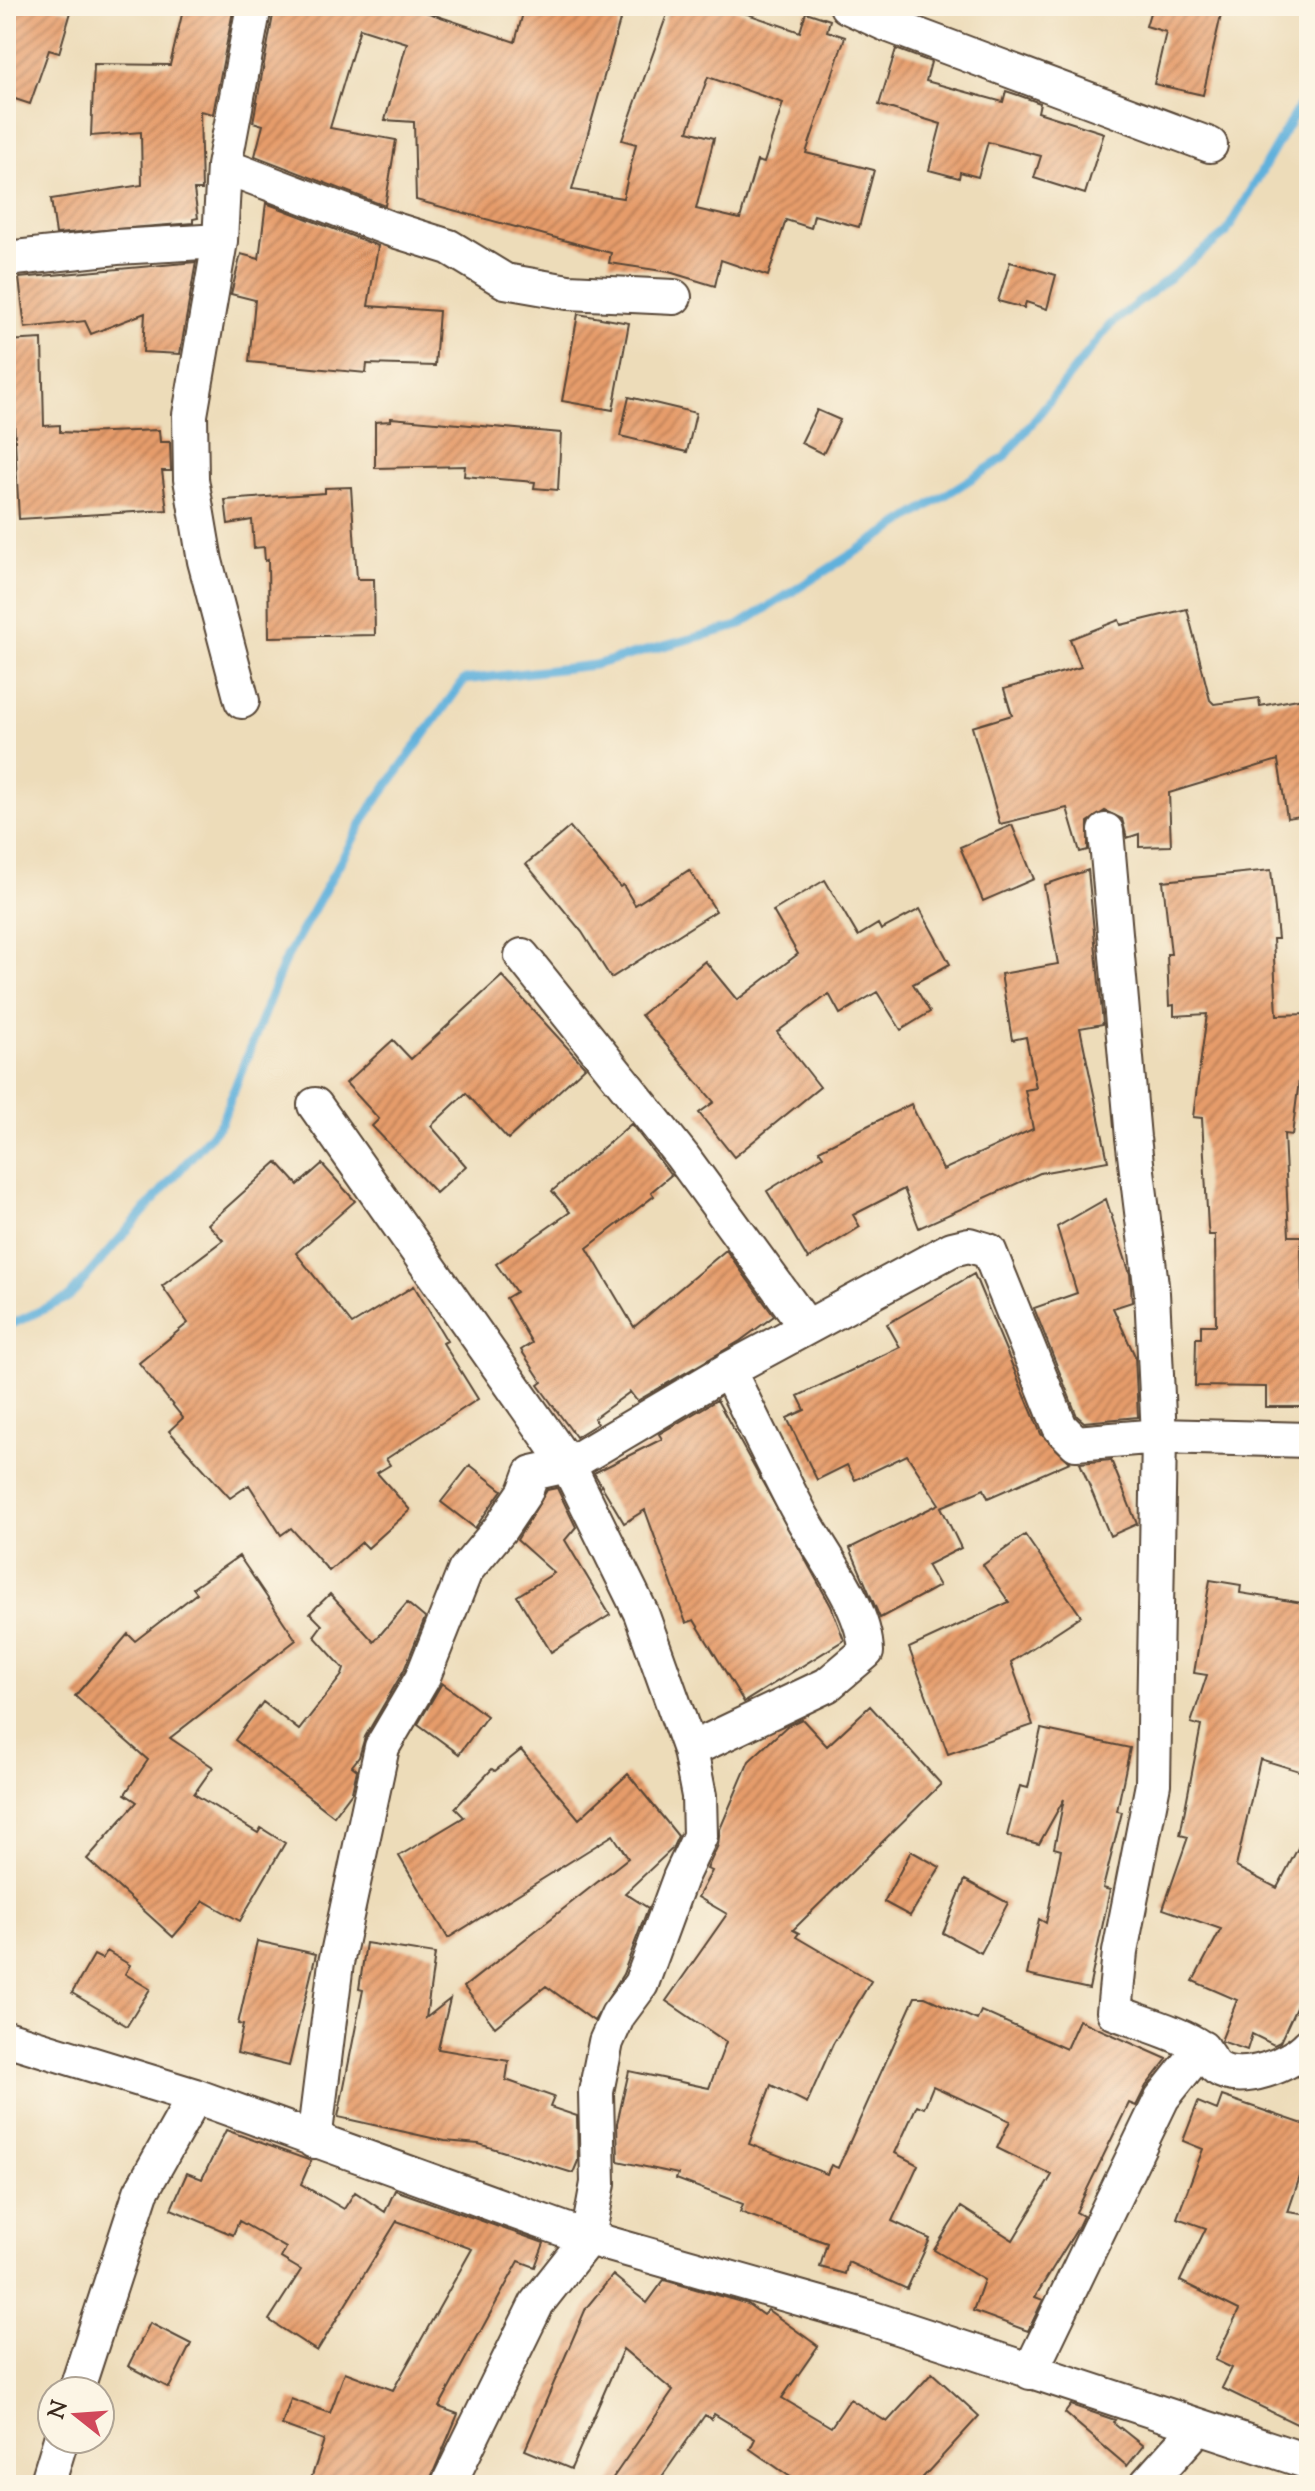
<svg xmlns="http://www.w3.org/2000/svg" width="1315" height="2491" font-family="'Sorts Mill Goudy',serif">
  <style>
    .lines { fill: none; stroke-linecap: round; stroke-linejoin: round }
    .stream { stroke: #61b1dc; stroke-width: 9 }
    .building { fill: url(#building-hatch); fill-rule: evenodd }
    .minor-casing { stroke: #564535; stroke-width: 38 }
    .minor { stroke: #fff; stroke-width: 34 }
  </style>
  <defs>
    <pattern id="building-hatch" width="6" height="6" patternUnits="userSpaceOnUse" patternTransform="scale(2)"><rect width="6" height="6" fill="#e69c6b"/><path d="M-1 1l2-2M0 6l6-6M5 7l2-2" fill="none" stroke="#bc7f57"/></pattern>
  </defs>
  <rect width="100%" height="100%" fill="#fcf5e5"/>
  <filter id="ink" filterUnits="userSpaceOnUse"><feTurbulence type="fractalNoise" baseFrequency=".0125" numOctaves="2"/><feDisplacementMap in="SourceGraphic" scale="16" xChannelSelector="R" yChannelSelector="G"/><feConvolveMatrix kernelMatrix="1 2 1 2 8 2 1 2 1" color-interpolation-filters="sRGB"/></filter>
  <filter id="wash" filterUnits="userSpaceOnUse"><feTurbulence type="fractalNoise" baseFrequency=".006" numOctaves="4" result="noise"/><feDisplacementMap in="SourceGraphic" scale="32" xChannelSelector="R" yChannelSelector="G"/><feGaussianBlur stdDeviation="1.8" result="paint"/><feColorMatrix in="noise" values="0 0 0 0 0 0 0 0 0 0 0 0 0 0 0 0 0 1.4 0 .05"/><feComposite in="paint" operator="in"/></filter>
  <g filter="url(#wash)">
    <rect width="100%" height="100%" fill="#eddcb9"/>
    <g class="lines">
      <path class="stream" d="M6 1327 69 1297 221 1123 284 962 369 811 464 680 594 665 738 626 1004 458 1110 325 1226 233 1309 89"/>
    </g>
    <g id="blocks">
      <path class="building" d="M10 6H52L71 12 59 53 49 50 30 104 6 96V19Z
        M184 6H234L213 114 200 111 202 190H194L198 218 193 219V223L56 234 51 199 142 185 141 132 91 136 94 64 170 65Z
        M303 6H408L515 42 525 6H624L572 190 623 198 636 144 622 140 670 6H724L800 32 806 12 830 20 827 31 845 37 806 153 874 170 859 227 814 215 811 228 786 220 768 276 721 260 715 286 669 272 609 263 611 253 416 200 414 122 385 120 407 43 360 28 330 128 396 140 385 206 255 156 263 125 253 122 274 10 300 16ZM708 77 783 103 764 163 757 161 740 219 696 209 714 138 688 131Z
        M1152 6H1223L1203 95 1154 84 1166 32 1146 26Z
        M896 49 931 62 926 81 1003 102 1006 91 1018 95 1040 103 1038 112 1104 133 1085 194 1034 178 1041 156 988 142 978 177 960 172 959 178 929 170 941 124 879 105Z
        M266 203 378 246 368 306 439 311 435 366 367 364 366 373 249 362 255 300 231 294 241 254 259 259Z
        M196 262 180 354 143 352 145 313 91 334 85 321 25 328 19 278Z
        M1010 262 1056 275 1047 309 1026 302 1024 308 998 301Z
        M578 314 629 323 613 410 562 401Z
        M42 339 44 426 60 425V432L81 433 159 430 160 442H170L171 471H162L167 510 19 519 13 401 6 402V341Z
        M629 397 696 413 687 452 620 436Z
        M817 410 840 420 823 454 801 443Z
        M391 418 561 433 558 490 534 488 535 482 464 476 465 466 375 468V422L391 421Z
        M351 487 357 579H374L375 635 269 637 268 560 265 561 264 547 254 548 252 520 228 524 225 500 325 493V488Z
        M1187 609 1210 700 1214 704 1259 698 1260 706 1309 697V815L1287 818 1278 760 1169 793 1171 846 1139 847V834L1127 838 1122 819 1105 811 1088 822V850L1080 852 1067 808 1000 824 972 727 1012 715 1004 689 1081 667 1070 639 1119 620 1121 625Z
        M1012 825 1034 879 983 901 960 847Z
        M570 827 620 887 623 885 635 905 689 870 716 911 611 978 582 932 526 864Z
        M1088 870 1103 1024 1080 1028 1108 1161 1040 1173 919 1228 904 1189 853 1215 860 1227 808 1259 767 1191 823 1156 819 1150 911 1104 943 1170 1033 1129 1025 1090 1036 1088 1026 1037 1012 1040 1001 974 1058 964 1044 885Z
        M1271 870 1278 939H1273L1277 1015 1309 1014V1072L1300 1073 1292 1135 1284 1134 1289 1236H1301L1302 1296H1309V1407H1266V1387L1195 1386 1196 1338H1201V1325H1216L1215 1235H1209L1208 1228 1202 1118 1193 1117 1207 1014 1174 1016V1005L1169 1006 1167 954H1171L1163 881Z
        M825 880 858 936 878 924 881 930 920 909 950 964 913 984 930 1012 901 1030 877 992 840 1014 829 994 777 1032 820 1087 734 1157 699 1113 714 1102 641 1015 705 961 737 1000 798 954 773 911Z
        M502 976 585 1067 508 1139 466 1093 431 1126 466 1166 436 1193 372 1126 379 1119 346 1083 393 1040 411 1059Z
        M631 1124 671 1175 651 1192 654 1196 587 1248 634 1327 726 1250 774 1316 740 1341 637 1401 630 1392 594 1418 597 1424 576 1437 538 1385 542 1382 521 1350 532 1343 506 1298 516 1292 496 1264 570 1212 552 1191Z
        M277 1162 298 1185 322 1164 355 1201 296 1253 352 1324 414 1286 447 1341 443 1343 478 1399 386 1459 390 1465 377 1473 410 1510 368 1548 362 1542 329 1571 291 1528 281 1535 249 1485 230 1498 169 1431 183 1418 139 1363 188 1323 162 1286 223 1240 208 1224Z
        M1106 1199 1130 1274 1132 1302 1113 1308 1135 1356 1138 1417 1084 1422 1077 1416 1034 1308 1077 1293 1057 1227Z
        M974 1274 1041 1434 1070 1462 988 1498 984 1489 941 1507 961 1548 927 1565 939 1586 880 1618 850 1548 939 1504 907 1455 855 1480 847 1465 817 1480 787 1418 805 1410 798 1396 900 1347 887 1324Z
        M717 1400 831 1606 844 1640 744 1702 694 1620 686 1623 645 1510 624 1523 594 1473 662 1439 659 1434Z
        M1111 1460 1137 1524 1110 1536 1080 1463Z
        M470 1465 502 1490 475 1528 441 1502Z
        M557 1488 576 1527 565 1540 610 1615 551 1652 517 1596 554 1573 517 1540 547 1490Z
        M1025 1535 1081 1616 1011 1662 1033 1725 948 1754 909 1648 1009 1602 983 1565Z
        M239 1556 296 1640 170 1738 213 1767 194 1794 258 1833 261 1828 285 1843 240 1921 204 1901 173 1937 87 1859 137 1802 125 1794 148 1760 75 1696 128 1634 135 1641 197 1593 193 1588Z
        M1210 1580 1241 1585 1240 1593 1309 1604V1774L1260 1759 1236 1867 1277 1888 1309 1827V1980L1280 2042 1274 2045 1252 2034 1247 2050 1221 2041 1237 2000 1193 1981 1221 1929 1163 1909 1188 1837 1180 1835 1201 1726 1191 1723 1207 1675 1194 1673Z
        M330 1594 374 1642 407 1603 425 1618 404 1670 365 1737 359 1757 352 1766 357 1770 352 1792 334 1816 235 1740 263 1702 299 1730 342 1675 344 1669 314 1636 322 1625 310 1613Z
        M442 1683 487 1716 459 1754 418 1724Z
        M870 1706 941 1784 793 1930 799 1933 796 1937 871 1981 833 2044 807 2103 771 2085 749 2144 827 2174 831 2165 838 2168 915 1997H925L977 2020 981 2011 1066 2049 1079 2020 1167 2059 1146 2086 1136 2106 1129 2103 1076 2212 1083 2216 1077 2229 1035 2297 1043 2300 1028 2331 973 2311 984 2280 934 2250 961 2207 1013 2240 1052 2175 997 2148 1010 2121 933 2086 924 2108 917 2105 895 2153 918 2165 892 2221 930 2239 907 2289 848 2262 845 2274 820 2267 827 2243 740 2212 743 2204 676 2179 678 2174 618 2161 617 2123 629 2071 709 2088 726 2042 666 2001 727 1914 698 1897 712 1871 707 1869 718 1845 720 1829 749 1761 787 1726 802 1719 827 1746Z
        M1041 1729 1130 1748 1117 1811 1122 1812 1103 1888 1110 1890 1089 1989 1027 1975 1039 1919 1046 1923 1061 1850 1054 1848 1064 1799 1039 1844 1007 1836 1020 1786 1028 1788Z
        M521 1750 579 1819 628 1774 678 1836 672 1849 625 1893 648 1908 623 1974 594 2021 546 1986 495 2027 464 1987 628 1858 613 1835 448 1938 399 1856 464 1817 455 1808 492 1769 495 1771Z
        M911 1851 940 1867 910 1916 884 1902Z
        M965 1880 1008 1903 981 1953 943 1933Z
        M257 1941 316 1954 289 2066 237 2053 243 2025 238 2024Z
        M366 1943 435 1954 426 2018 450 1999 438 2049 509 2061 506 2080 554 2097 550 2107 577 2116 578 2161 573 2173 479 2144 445 2141 338 2117 363 1990 359 1989Z
        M107 1951 130 1965 125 1974 150 1989 127 2026 72 1993 94 1955 102 1959Z
        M1222 2096 1309 2126V2150L1288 2212 1309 2215V2430L1222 2388 1232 2368 1215 2360 1239 2310 1180 2281 1206 2228 1177 2218 1203 2149 1183 2141 1198 2102 1217 2110Z
        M226 2130 311 2161 301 2184 344 2209 355 2192 385 2212 395 2190 544 2243 535 2267 519 2261 439 2407 458 2414 428 2485H309L324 2440 282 2425 291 2399 330 2413 345 2372 393 2390 472 2249 397 2221 317 2351 269 2320 301 2270 281 2258 286 2248 239 2221 233 2235 171 2209 187 2173 202 2179Z
        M613 2275 647 2303 664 2280 748 2304 763 2315 768 2310 818 2346 782 2398 831 2427 850 2399 887 2422 932 2373 979 2416 916 2485H802L750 2449 755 2439 714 2414 711 2419 705 2415 656 2485H608L673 2391 623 2349 571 2469 525 2450 586 2308Z
        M150 2323 191 2344 169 2388 128 2366Z
        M1071 2405 1115 2420 1113 2422 1143 2446 1127 2466 1065 2413Z"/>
    </g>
  </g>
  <g filter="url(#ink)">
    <use href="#blocks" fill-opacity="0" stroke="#564535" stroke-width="2"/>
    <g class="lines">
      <defs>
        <path id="minor" d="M847 6 884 23 1210 145
          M224 166 388 228 449 247 505 281 568 292 674 297
          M6 259 117 247 220 241
          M242 701 205 561 191 479 190 415 220 241 224 166 254 6
          M1106 831 1133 1138 1152 1293 1159 1436 1153 1784 1120 1952 1114 2012C1139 2022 1180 2033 1201 2048 1207 2053 1210 2063 1217 2068 1241 2085 1292 2064 1309 2045
          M522 956 682 1156 806 1326
          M315 1105 568 1465 641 1613 690 1750 699 1796 700 1836 680 1878 641 1984 618 2015 606 2042 596 2092 598 2183 588 2238 537 2303 448 2485
          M690 1750 827 1685 866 1652C865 1605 818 1550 797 1508 773 1463 751 1416 728 1370
          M6 2038 195 2096 588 2238 870 2318 1309 2462
          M314 2141 336 1963 382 1747 422 1679 465 1571 500 1529 525 1492 532 1473 568 1465 728 1370 952 1249 969 1245 989 1251 1060 1427 1076 1443 1159 1436 1309 1440
          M1030 2372 1162 2098 1202 2048
          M76 2391 141 2192 195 2096
          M47 2485 61 2439
          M1146 2485 1199 2426"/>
      </defs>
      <use href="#minor" class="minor-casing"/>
      <use href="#minor" class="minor"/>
    </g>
  </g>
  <rect width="1315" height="2491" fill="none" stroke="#fcf5e5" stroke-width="32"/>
  <g transform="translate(76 2415) rotate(287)"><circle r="38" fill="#fcf5e5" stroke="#afa495" stroke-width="2"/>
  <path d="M0-6L14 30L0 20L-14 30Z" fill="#d1495b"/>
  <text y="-12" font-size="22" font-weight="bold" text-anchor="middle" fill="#3b2a1e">N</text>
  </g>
</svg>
